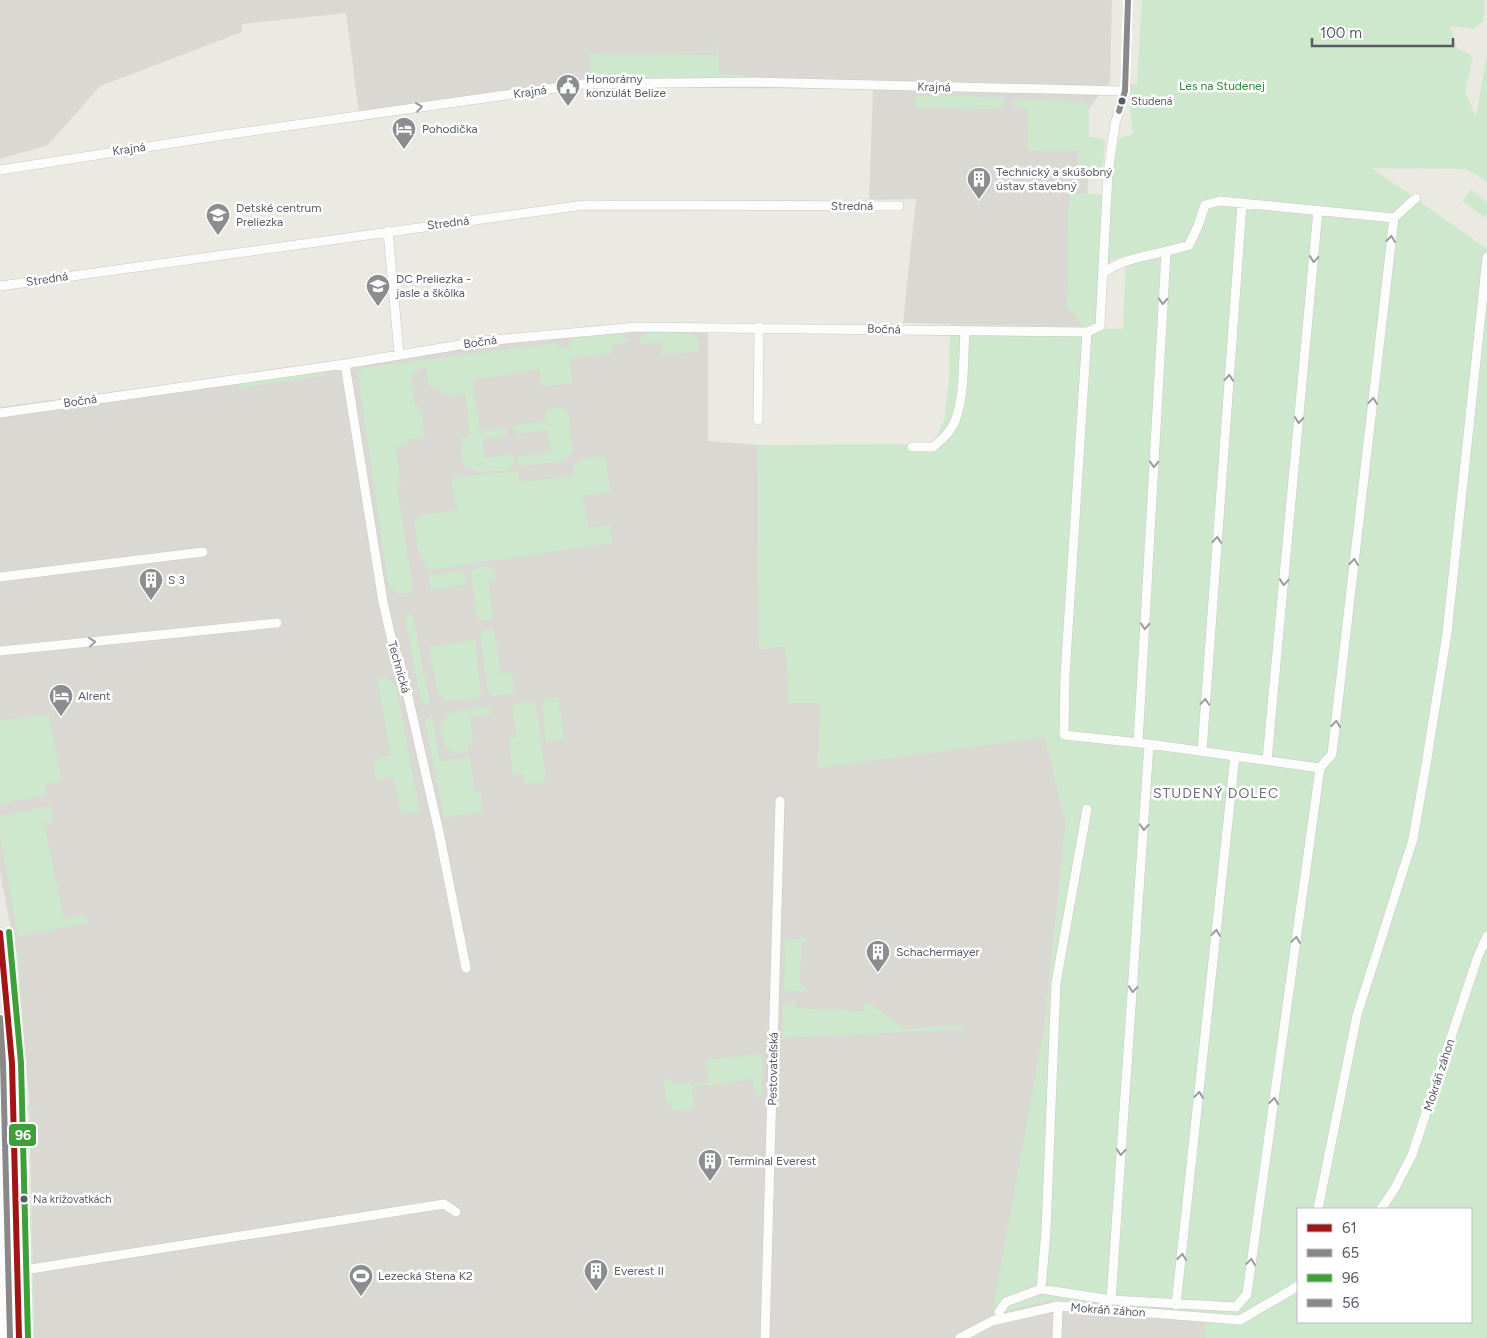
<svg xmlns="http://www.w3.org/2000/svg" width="1487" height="1338" font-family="Figtree,sans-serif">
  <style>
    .industrial { fill: #d9d8d2 }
    .green { fill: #cee8cd; fill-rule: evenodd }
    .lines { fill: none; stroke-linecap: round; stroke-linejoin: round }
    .minor-casing { stroke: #c7c8c6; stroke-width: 10 }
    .secondary-casing { stroke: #c6c6c5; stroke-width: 12 }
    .minor { stroke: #fcfcfb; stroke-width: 9 }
    .secondary { stroke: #fcfcfb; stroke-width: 11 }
    .bus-1-casing { stroke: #fff; stroke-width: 10 }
    .bus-2-casing { stroke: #fff; stroke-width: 10 }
    .bus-3-casing { stroke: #fff; stroke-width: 10 }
    .bus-4-casing { stroke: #fff; stroke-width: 10 }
    .bus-1 { stroke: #a21517; stroke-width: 6 }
    .bus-2 { stroke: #898989; stroke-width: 6 }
    .bus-3 { stroke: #3fa03b; stroke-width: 6 }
    .bus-4 { stroke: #898989; stroke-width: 6 }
    .oneway { stroke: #9a9c9f }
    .bus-dot { fill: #585c62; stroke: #fff; stroke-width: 2 }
    .labels { text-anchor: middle; stroke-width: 5; stroke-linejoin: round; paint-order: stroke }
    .bus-label { font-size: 11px; fill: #585c62; stroke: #fff; text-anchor: start }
    .poi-label { font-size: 12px; fill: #585c62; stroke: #fff; text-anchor: start }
    .park-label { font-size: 12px; fill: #2c8637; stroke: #fff }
    .street-label { font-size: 12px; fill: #585c62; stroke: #fff }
    .neighbourhood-label { font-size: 14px; letter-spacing: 1px; fill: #696e74; stroke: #fff }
    .line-badge { stroke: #fff; stroke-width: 2 }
    .badge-label { font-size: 14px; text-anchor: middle; font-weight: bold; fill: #fff }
  </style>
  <rect width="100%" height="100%" fill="#eae9e2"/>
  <path class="industrial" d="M0 0H1112L1110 82 1089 108 1085 327 903 323 916 199 869 200 873 89 577 87 360 121 346 13 242 24V32L100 86 48 145 0 159Z
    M708 325V441L758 445 759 649 785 646 821 703 818 767 1045 737 1066 823 1045 1023 995 1313 1046 1301 1207 1314 1205 1338H34L29 1096 14 944 0 872V407L407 352Z"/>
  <path class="green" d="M1142 0H1484V20L1474 29 1450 26 1457 48 1473 56 1465 91 1476 117 1487 54V182L1467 169 1372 168 1487 249V1338H1205L1206 1314 1046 1301 992 1314 1045 1023 1066 823 1045 737 818 768 821 703H789L785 646 759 649 758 445 933 444 944 421 949 381 950 324 1084 327 1067 306 1069 194H1103V329H1123L1126 255 1107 263 1113 173 1118 139 1133 134 1130 112V84H1137ZM1298 1209H1471V1322H1298Z
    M718 34 719 74 747 75 748 78H598L590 74 589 54 717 55Z
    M949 95 1005 98 1004 103 998 109 915 108 916 96Z
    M1012 99 1085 102 1089 108V137L1105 139 1102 178H1072L1073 169H1078V151L1027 150 1028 109 1014 106Z
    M1471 189 1487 202V214L1484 217 1462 201Z
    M653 330H680L698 338 699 351 662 355 661 342 640 344V338Z
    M621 333 630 343 612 344V353L570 358 572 383 542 387 539 369 472 380 480 431 505 428 506 436 482 439 485 458 513 454 514 463 507 471 477 472 463 465 461 439 470 435 465 393 449 396 428 385 426 367 418 368V373H411L415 406H420L425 438 408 440V444L395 446 401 484 397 485 413 592C391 597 389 589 386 569L358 375 362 368 557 343 559 348 569 347 571 340 577 336Z
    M313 371 330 375 238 388 242 382Z
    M558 408 565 409 568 413 572 451 568 458 558 462 519 466 517 457 551 452 547 430 515 434 513 426 547 421 546 411Z
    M605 456 610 492 583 496 589 528 610 525 612 543 428 570 417 548 415 522 422 515 457 510 452 481 456 477 518 471V479L522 482 574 476V464L583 459Z
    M489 566 495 571 496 581 488 582 493 619 483 621 477 617 471 573 473 569Z
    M464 571 467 584 431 590 428 575Z
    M404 612 413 616 430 705 421 701Z
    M494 629 501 673 512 672 515 693 492 696 488 692 480 634 481 631Z
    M475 640 481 696 478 698 445 701 438 692 429 647Z
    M377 678 389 679 396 686 420 813 401 814 394 777 376 781 374 759 391 755Z
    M558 697 564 739 546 742 542 704 546 699Z
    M530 701 536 705 537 710 546 781 525 785 523 773 513 775 509 738 516 737 512 704Z
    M490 707 492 714 470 717 473 743 468 744 469 751 457 753 446 747 439 729 446 716 456 711Z
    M49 714 61 781 45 784 47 795 0 804V721Z
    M432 715 440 761 470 757 474 791H480L483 812 444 818 425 720Z
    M50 806 53 821 44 824 64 919 86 915 89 923 18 936 0 835V816Z
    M788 939H806L809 942H801L800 987H807L803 992 784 990 785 940Z
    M18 950 27 1103 35 1112 26 1111 21 1106 12 956Z
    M0 965 6 1026 12 1240H7Z
    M795 1001V1008L864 1011V1004H870L905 1029 964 1025V1029L782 1038 783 1006Z
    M762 1054V1094L756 1099 753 1079 692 1087 695 1108C667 1115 667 1107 664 1082L671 1078 672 1084 689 1082 690 1085 709 1082 706 1060Z
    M27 1124 33 1263 25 1260 22 1127Z
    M33 1278 34 1338H27L25 1288 28 1281Z"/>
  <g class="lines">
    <defs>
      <path id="minor" d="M0 170 224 135 583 84 753 82 1125 91
        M388 231 399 354
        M1103 273C1128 255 1160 255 1189 245L1198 226 1205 205 1220 201 1394 218 1416 198
        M0 286 584 205 899 206
        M1087 332 1065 676 1064 735 1149 744 1320 768
        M345 364 383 602 392 641 401 666 439 832 466 968
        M0 413 345 364 484 341 637 327 1087 332 1100 326 1108 173 1115 124 1125 91 1128 0
        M758 420 759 327
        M912 447H933C942 440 951 432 955 421 965 396 963 358 965 331
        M0 577 203 552
        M0 651 277 623
        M1138 743 1166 253
        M1202 751 1242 204
        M1267 760 1318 210
        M1318 1209 1357 1015 1413 839 1426 765 1447 633 1487 257
        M1381 1209 1395 1188 1412 1155 1478 956 1487 936
        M18 1271 444 1204 456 1212
        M1041 1289 1046 1231 1056 983 1087 809
        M1111 1300 1149 744
        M1176 1305 1235 756
        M999 1312 1006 1302 1041 1289 1111 1300 1236 1307 1247 1294 1320 768 1332 754 1394 218
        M765 1338 780 801
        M960 1338 992 1321 1058 1306 1240 1320 1298 1286
        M1057 1338 1058 1306"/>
      <path id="secondary" d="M0 933 6 980 12 1063 19 1338
        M0 1166 4 1338"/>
    </defs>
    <use href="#minor" class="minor-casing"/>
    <use href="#secondary" class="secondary-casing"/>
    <use href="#minor" class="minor"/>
    <use href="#secondary" class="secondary"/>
    <defs>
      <path id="bus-1" d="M0 933 12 1063 19 1338"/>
      <path id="bus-2" d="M0 1018 3 1063 10 1338"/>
      <path id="bus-3" d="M9 932 21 1063 28 1338"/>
      <path id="bus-4" d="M1119 111 1125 91 1128 0"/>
    </defs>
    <use href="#bus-1" class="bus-1-casing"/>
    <use href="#bus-2" class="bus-2-casing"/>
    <use href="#bus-3" class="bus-3-casing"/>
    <use href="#bus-4" class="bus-4-casing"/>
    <use href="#bus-1" class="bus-1"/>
    <use href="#bus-2" class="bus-2"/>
    <use href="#bus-3" class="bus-3"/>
    <use href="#bus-4" class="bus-4"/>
  </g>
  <defs><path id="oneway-chevron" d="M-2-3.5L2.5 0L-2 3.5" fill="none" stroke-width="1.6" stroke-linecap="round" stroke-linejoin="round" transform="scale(1.25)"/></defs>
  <g class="oneway">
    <use href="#oneway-chevron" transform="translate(419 107) rotate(-8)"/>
    <use href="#oneway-chevron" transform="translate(1391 239) rotate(-83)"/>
    <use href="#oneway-chevron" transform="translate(1314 259) rotate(95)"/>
    <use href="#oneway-chevron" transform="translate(1163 301) rotate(93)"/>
    <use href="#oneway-chevron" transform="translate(1229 378) rotate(-86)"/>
    <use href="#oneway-chevron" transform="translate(1373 401) rotate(-83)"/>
    <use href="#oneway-chevron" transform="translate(1299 420) rotate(95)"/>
    <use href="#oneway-chevron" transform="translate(1154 464) rotate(93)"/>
    <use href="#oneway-chevron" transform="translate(1217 540) rotate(-86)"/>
    <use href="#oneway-chevron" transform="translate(1354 562) rotate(-83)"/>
    <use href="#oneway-chevron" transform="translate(1284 582) rotate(95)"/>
    <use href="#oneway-chevron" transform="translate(1145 626) rotate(93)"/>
    <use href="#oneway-chevron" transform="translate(92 642) rotate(-6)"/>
    <use href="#oneway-chevron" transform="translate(1205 702) rotate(-86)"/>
    <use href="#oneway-chevron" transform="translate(1336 724) rotate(-83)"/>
    <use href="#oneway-chevron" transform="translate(1144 827) rotate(94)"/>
    <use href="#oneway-chevron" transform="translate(1216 933) rotate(-84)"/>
    <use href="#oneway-chevron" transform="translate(1296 940) rotate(-82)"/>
    <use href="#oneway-chevron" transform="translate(1133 989) rotate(94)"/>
    <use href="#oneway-chevron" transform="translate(1199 1095) rotate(-84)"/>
    <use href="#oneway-chevron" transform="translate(1274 1101) rotate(-82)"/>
    <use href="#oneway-chevron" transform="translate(1121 1152) rotate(94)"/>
    <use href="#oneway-chevron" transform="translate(1182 1257) rotate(-84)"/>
    <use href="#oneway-chevron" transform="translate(1251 1262) rotate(-82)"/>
  </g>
  <defs>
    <symbol id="civic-pin" viewBox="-11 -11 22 30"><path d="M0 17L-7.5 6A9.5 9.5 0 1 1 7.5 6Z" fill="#8b8d8f" stroke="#fff"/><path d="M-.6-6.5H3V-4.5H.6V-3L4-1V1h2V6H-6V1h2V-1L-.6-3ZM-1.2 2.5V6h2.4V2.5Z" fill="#fff"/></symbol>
    <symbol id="hotel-pin" viewBox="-11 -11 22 30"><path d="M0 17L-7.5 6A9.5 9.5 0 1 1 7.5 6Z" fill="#8b8d8f" stroke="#fff"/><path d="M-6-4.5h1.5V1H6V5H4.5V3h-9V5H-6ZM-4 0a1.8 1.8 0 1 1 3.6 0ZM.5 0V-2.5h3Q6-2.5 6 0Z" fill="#fff"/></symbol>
    <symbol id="building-pin" viewBox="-11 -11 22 30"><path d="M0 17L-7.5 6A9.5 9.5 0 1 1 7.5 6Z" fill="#8b8d8f" stroke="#fff"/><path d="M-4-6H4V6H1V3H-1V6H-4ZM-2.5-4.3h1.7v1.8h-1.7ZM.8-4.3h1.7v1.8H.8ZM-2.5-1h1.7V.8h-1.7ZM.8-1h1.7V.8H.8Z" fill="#fff"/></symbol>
    <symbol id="school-pin" viewBox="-11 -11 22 30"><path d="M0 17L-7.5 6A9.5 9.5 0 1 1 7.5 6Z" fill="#8b8d8f" stroke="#fff"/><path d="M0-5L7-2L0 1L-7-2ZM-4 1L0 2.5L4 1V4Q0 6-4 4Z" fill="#fff"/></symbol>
    <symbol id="stadium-pin" viewBox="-11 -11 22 30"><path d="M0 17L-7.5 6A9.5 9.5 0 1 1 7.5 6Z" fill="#8b8d8f" stroke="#fff"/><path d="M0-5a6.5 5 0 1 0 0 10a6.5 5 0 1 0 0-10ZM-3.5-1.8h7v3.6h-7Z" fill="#fff"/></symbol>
  </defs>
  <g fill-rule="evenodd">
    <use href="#civic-pin" x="554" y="72" width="28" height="38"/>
    <use href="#hotel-pin" x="390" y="115" width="28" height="38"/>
    <use href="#building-pin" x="965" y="165" width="28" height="38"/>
    <use href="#school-pin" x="204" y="201" width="28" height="38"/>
    <use href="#school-pin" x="364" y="272" width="28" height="38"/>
    <use href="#building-pin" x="137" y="566" width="28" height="38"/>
    <use href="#hotel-pin" x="47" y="682" width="28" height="38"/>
    <use href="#building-pin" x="864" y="938" width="28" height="38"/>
    <use href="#building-pin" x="696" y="1147" width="28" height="38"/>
    <use href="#building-pin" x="582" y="1257" width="28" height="38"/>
    <use href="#stadium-pin" x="347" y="1262" width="28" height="38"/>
  </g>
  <g class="bus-dot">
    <circle cx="1122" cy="101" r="4.5"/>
    <circle cx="24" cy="1199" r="4.5"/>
  </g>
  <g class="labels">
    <g class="bus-label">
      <text x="1131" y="105">Studená</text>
      <text x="33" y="1203">Na križovatkách</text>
    </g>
    <g class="poi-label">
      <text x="586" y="83">Honorárny<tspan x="586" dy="14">konzulát Belize</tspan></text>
      <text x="422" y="133">Pohodička</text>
      <text x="996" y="176">Technický a skúšobný<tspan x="996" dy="14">ústav stavebný</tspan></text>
      <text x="236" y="212">Detské centrum<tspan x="236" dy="14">Preliezka</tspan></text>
      <text x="396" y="283">DC Preliezka -<tspan x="396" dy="14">jasle a škôlka</tspan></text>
      <text x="168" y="584">S 3</text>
      <text x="78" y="700">Alrent</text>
      <text x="896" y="956">Schachermayer</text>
      <text x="728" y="1165">Terminal Everest</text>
      <text x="614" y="1275">Everest II</text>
      <text x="378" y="1280">Lezecká Stena K2</text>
    </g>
    <g class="park-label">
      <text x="1222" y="90">Les na Studenej</text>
    </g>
    <g class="street-label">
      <text transform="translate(934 87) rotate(1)" y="4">Krajná</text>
      <text transform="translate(530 92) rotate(-8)" y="4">Krajná</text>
      <text transform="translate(129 149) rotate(-8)" y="4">Krajná</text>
      <text x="852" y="210">Stredná</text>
      <text transform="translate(448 223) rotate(-7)" y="4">Stredná</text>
      <text transform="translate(47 279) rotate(-8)" y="4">Stredná</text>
      <text transform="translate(884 329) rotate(2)" y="4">Bočná</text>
      <text transform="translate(480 342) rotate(-8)" y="4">Bočná</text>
      <text transform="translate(80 401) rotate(-8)" y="4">Bočná</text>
      <text transform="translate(399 667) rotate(74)" y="4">Technická</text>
      <text transform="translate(773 1069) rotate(-89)" y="4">Pestovateľská</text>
      <text transform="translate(1439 1075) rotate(-72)" y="4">Mokráň záhon</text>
      <text transform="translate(1108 1310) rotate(4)" y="4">Mokráň záhon</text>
    </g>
    <g class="neighbourhood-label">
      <text x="1216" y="798">STUDENÝ DOLEC</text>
    </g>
  </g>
  <rect class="line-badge" x="8" y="1123" width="29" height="24" rx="5" fill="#3fa03b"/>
  <g class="badge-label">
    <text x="23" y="1140">96</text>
  </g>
  <rect x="1297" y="1208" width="175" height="115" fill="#ffffff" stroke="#bcbec0"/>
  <rect x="1307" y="1224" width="25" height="8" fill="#a21517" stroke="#bcbec0"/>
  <text x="1342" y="1233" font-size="15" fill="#585c62">61</text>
  <rect x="1307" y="1249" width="25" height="8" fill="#898989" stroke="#bcbec0"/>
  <text x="1342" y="1258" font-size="15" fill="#585c62">65</text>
  <rect x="1307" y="1274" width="25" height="8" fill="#3fa03b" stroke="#bcbec0"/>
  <text x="1342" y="1283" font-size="15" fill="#585c62">96</text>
  <rect x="1307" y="1299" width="25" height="8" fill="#898989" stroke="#bcbec0"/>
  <text x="1342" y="1308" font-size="15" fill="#585c62">56</text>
  <path d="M1312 38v8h141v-8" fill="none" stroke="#585c62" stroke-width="2.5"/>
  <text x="1320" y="38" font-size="15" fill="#585c62" stroke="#ffffff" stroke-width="4" paint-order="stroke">100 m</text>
</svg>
